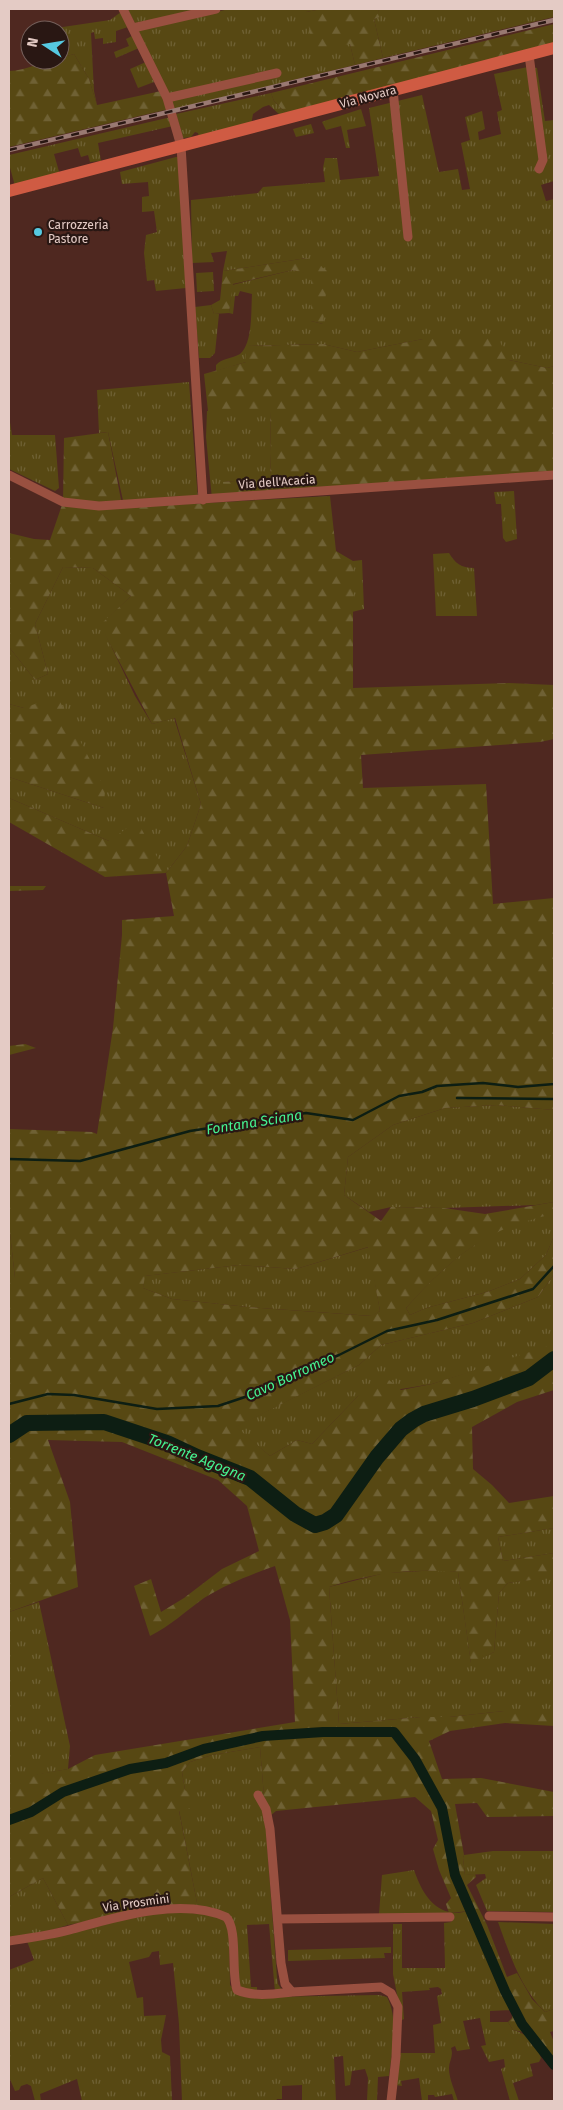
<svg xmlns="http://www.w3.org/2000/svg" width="563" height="2110" font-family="'Fira Sans',sans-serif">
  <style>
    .grass { fill: url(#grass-tufts) }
    .forest { fill: url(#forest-firs); fill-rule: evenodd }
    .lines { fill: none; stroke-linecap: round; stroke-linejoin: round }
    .stream { stroke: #0d1e13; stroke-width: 2.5 }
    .canal { stroke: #0d1e13; stroke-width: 10 }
    .river { stroke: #0d1e13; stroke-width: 16 }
    .street { stroke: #995040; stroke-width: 9 }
    .secondary { stroke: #cf5b43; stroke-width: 12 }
    .rail-casing { stroke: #997972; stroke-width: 4.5 }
    .rail { stroke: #291713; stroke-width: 2.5; stroke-dasharray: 8; stroke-linecap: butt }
    .poi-dot { fill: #56c9e1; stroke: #291713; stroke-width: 2 }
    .labels { text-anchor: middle; stroke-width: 4.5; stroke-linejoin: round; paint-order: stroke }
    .street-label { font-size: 12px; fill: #e4cbc5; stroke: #291713 }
    .poi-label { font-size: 12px; fill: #e4cbc5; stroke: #291713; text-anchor: start }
    .water-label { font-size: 14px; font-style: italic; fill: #45f290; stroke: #291713 }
  </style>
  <defs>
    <pattern id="grass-tufts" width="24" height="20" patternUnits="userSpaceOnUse" patternTransform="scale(1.25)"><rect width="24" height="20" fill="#574813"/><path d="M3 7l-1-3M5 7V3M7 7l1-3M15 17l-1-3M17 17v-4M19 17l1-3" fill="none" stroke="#6f6134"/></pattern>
    <pattern id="forest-firs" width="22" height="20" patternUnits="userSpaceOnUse" patternTransform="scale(1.25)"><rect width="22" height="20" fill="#574813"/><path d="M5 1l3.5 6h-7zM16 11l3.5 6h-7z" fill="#6f6134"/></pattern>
  </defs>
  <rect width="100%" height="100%" fill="#4f2820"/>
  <path class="grass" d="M132 9H203L136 25 128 10Z
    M229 9H322L306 12 350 44 355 65 174 109 138 30Z
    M378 9H554V17L383 58 374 19 379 17Z
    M121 12 128 27 116 31V42L103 44V38L95 39 94 32 91 33 94 91 97 105 89 79 74 54 60 58V30H56V28L110 20Z
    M134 35 139 48 116 58 114 52 129 46 126 39Z
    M146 62 154 82 138 88 130 69Z
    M528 67 537 68 545 121 554 120V181L541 185 546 201 554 199V366L547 368 509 360 423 339 357 352 323 344 247 346 246 362 216 371V365C222 358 232 359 240 354 253 343 251 310 252 294L240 291 238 296H235L233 314 229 313 232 285 293 270 311 274V321L323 324 307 258 223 271 227 251 211 253 214 262 192 263 191 200 258 193 263 187 325 182 323 168 325 158H337L340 180 379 176 369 108 422 95 439 172 458 169 462 190 470 189 461 143 470 140 465 117 482 111 485 129 478 132 479 140 501 134 497 112 502 110 494 74Z
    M271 93 274 101 289 116H281L269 105 263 107 253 114 251 125 199 139 198 133 195 132 191 137 183 138 176 114Z
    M361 109 366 126 347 130 350 148H346L341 126 326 130 322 122 324 121Z
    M171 117 173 126 98 143 101 161 90 162 88 155 81 157 78 148 54 154 60 175 15 186 9 164V155Z
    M311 124 314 133 296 137 293 129Z
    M176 157H179L186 288 156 291 154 280 147 281 144 253 146 235 157 232 154 211 142 212V197L149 196 148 182 122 184 120 172Z
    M213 272 214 291 197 292 196 273Z
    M211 305 214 314H219L215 353 210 358H199L195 307Z
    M189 382 198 500 124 505 108 432 99 433 97 390Z
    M207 411H270L271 453 270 478 224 482 225 499H212L206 437Z
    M9 416 12 435H55L59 488 55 491 9 469Z
    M514 491 517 539 506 542 503 538 501 504H496L494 492Z
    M449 553C455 563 461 568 474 568L477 616H436L433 554Z
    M362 560 364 609 352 612 353 561Z
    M63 567 93 568 131 596 101 625 135 696 152 724 174 718 201 804 187 846 166 873 109 841 9 798V777L104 808 24 708 9 704V647L35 680 48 674 35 624Z
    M497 1105 554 1110V1202L536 1205 444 1208 391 1207 369 1212 344 1195 348 1157 393 1125 445 1108Z
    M542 1215H554V1236L546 1255 520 1279 487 1292 426 1308 410 1315 406 1308C434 1276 466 1246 505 1227 516 1222 530 1220 542 1215Z
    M9 1224 15 1278H9Z
    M369 1247 380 1311 372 1316 248 1307 172 1299 143 1288 144 1276 239 1265 296 1269Z
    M554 1274V1344L551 1347 432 1384 358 1396 312 1444 297 1440 270 1456 235 1427 359 1365 381 1345 473 1323 538 1297Z
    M554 1528V1553L503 1561 498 1537Z
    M440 1570 458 1572 471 1663 494 1652 499 1593 508 1583 554 1576V1711H504L449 1717H421L339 1724 329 1587 385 1573Z
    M39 1602 70 1746 68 1769 9 1780V1612Z
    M260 1747 264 1797 259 1802 263 1811 266 1830 277 1978 278 1984 282 1990 275 1992 269 1924 247 1925 251 1987H257V1991L241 1988 238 1981 234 1924 198 1908 179 1810 193 1806 185 1790 182 1772 190 1762 212 1755Z
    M493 1851H554V1912L487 1911 476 1885 486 1878 485 1874 465 1875 463 1858 464 1855Z
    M414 1870C420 1887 429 1907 449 1912 455 1914 463 1912 469 1911L497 1982 512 2010 490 2011V2022H508L513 2030C527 2033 537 2045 541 2058L539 2062 530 2064 533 2076 513 2083 519 2101H510L501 2069 505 2067 504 2059 489 2062 481 2046 486 2045 480 2018 463 2021 470 2049 457 2051 455 2046 451 2048C454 2056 449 2061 449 2068 449 2079 455 2091 458 2101H454L452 2094 435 2097 434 2095H428V2101H422L419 2078 401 2081 402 2086 396 2085 399 2053H435L433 2025 441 2023 437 1996 442 1994 441 1989 438 1987 429 1988 430 1990 402 1992 404 2019 402 2020 393 1974V1924H402V1968H445L444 1923 451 1922 454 1917 379 1914 382 1875Z
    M43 1878 68 1925 35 1935 9 1939V1897Z
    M161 1913C178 1914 221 1909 229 1926L230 1985 238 1994 265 1997 379 1995 387 1997C399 2020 392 2051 389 2076L378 2077 377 2101H367L368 2078 365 2069 352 2071 350 2085 345 2086 343 2056 334 2057 336 2101H302V2085L282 2086V2099H277L276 2101H182L179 2024 173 1963 160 1965 159 1951 152 1952 149 1957 129 1962 137 1998 143 1997 144 2016 166 2015 161 2040 162 2052 170 2056 172 2101H82L77 2079 40 2094 41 2101H35L31 2086 27 2084 21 2086 19 2090 15 2091 9 2077V1970L34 1960 27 1941 103 1923Z
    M498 1922 554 1924V2009L545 2012C520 1987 510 1955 498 1922Z
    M391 1947V1953H384L385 1958 288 1961V1950Z"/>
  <path class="forest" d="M322 9H378L380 17 374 19 383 58 355 65 350 44 313 50 306 12Z
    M554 24V45L289 116 274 101 271 93Z
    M74 54 89 79 97 105 161 91 169 109 9 147V71C27 71 42 60 60 60V58Z
    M307 258 328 271 323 324 311 321V275L293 270 233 284 229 313 214 314 211 305 220 300 223 271Z
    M497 336 509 360 547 368 554 366V473L224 494 223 482 270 478 271 453 270 411H208L204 374 246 362V346L323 344 357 352 423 339Z
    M108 432 122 505 99 509 330 496 336 551 353 561V688L509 683 554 685V739L540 742 361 755 363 788 486 784 493 904 554 898V1110L497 1105 445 1108 393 1125 348 1157 344 1195 381 1221 391 1207 444 1208 485 1214 554 1202V1215C543 1215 535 1219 524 1222 476 1236 439 1271 406 1308L410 1315 426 1308 487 1292 520 1279 546 1255 554 1236V1274L538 1297 473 1323 381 1345 359 1365 236 1427 270 1456 297 1440 312 1444 358 1396 389 1380 401 1390 432 1384 554 1344V1390L517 1402 472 1427 473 1469 492 1485 509 1503 554 1496V1528L498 1537 503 1561 554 1553V1577L508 1583 499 1593 494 1652 471 1664 458 1572C414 1568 370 1573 329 1587L339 1724 421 1717H449L504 1711H554V1726L505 1723 450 1731 429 1741 442 1779 481 1778 554 1792V1816L487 1817 477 1803 455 1804 464 1855 463 1858 465 1875 475 1874 476 1877 467 1885 487 1925 507 1977 517 1973 532 1999 545 2012 554 2009V2031L550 2032 554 2042V2062L529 2028 523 2032 513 2030 508 2022 512 2018V2010L497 1982 469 1911 449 1913 446 1904 451 1898 439 1870 433 1849 438 1840 431 1811 415 1797 276 1811 270 1816 264 1797 260 1747 212 1755 190 1762 182 1772 185 1790 191 1794 194 1807 179 1811 198 1908 119 1915 68 1925 43 1878 9 1897V1779L68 1769 95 1755 295 1722 290 1620 275 1566C250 1575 227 1584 204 1598 186 1611 170 1626 150 1636L134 1586 151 1579 161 1612 184 1598 222 1569 259 1551 247 1506 218 1480 122 1442 48 1440 70 1502 78 1587 9 1612V1278H15L9 1224V1129L92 1132 97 1134 113 1028 122 935V920L174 916 166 873 105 877 9 822V798L109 841 137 821 166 873 187 846 201 804 175 718 152 724 100 625 131 596 93 568 63 567 35 624 48 674 35 680 9 647V533L34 539 50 540 63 502 64 438ZM368 1247 380 1311 371 1316 248 1307 172 1299 143 1288 145 1276 239 1265 296 1269Z
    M57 696 105 789 104 808 9 777V704L24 708Z
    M9 886H46L43 890 9 891Z
    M25 1044 36 1048 9 1055V1046Z"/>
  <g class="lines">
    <path class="stream" d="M457 1098 554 1099
      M9 1159 80 1161 190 1131 306 1113 353 1120 399 1096 422 1092 437 1086 483 1083 518 1087 554 1084
      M9 1404 48 1394 74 1395 157 1409 218 1406 248 1396 277 1381 339 1355 387 1331 437 1320 533 1289 554 1266"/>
    <path class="canal" d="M9 1820 31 1812 63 1792 130 1769 166 1763 204 1749 263 1736 323 1732H394L415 1759 442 1808 455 1875 505 1991 522 2024 554 2065"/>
    <path class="river" d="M9 1435 27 1423 104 1422 167 1443 197 1457 250 1478 295 1514 315 1525 325 1522 336 1515 377 1457 401 1429 413 1420 424 1414 473 1399 529 1378 554 1359"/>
    <path class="street" d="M123 9 167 98 181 146 203 500
      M133 28 216 9
      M529 55 543 160 539 169
      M393 90 408 237
      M167 98 277 73
      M9 475 63 502 99 506 554 475
      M258 1795 266 1809 270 1829 281 1963 285 1984 292 1992 381 1987 391 1993 398 2007 396 2057 391 2101
      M489 1916 554 1917
      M278 1919 450 1917
      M9 1941C30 1938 52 1935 73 1929 116 1917 182 1897 226 1917 238 1928 231 1973 237 1990 254 1997 274 1994 292 1992"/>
    <path class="secondary" d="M9 191 554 48"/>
    <defs>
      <path id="rail" d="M9 150 554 20"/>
    </defs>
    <use href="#rail" class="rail-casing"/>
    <use href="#rail" class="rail"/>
  </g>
  <circle class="poi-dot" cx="38" cy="232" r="5"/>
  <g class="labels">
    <g class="street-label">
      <text transform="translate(368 97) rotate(-15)" y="4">Via Novara</text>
      <text transform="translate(277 482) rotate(-4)" y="4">Via dell'Acacia</text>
      <text transform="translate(136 1903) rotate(-8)" y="4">Via Prosmini</text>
    </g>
    <g class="poi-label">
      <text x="48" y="229">Carrozzeria<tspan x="48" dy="14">Pastore</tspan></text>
    </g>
    <g class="water-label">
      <text transform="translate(254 1122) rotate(-9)" y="5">Fontana Sciana</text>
      <text transform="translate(290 1376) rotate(-25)" y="5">Cavo Borromeo</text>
      <text transform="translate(197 1457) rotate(22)" y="5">Torrente Agogna</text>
    </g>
  </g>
  <rect width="563" height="2110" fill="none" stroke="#e4cbc5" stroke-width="20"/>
  <g transform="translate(45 45) rotate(282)"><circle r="24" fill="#291713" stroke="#745f5a"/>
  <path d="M0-4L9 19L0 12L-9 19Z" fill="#56c9e1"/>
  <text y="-8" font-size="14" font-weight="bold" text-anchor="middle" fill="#e4cbc5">N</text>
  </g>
</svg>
